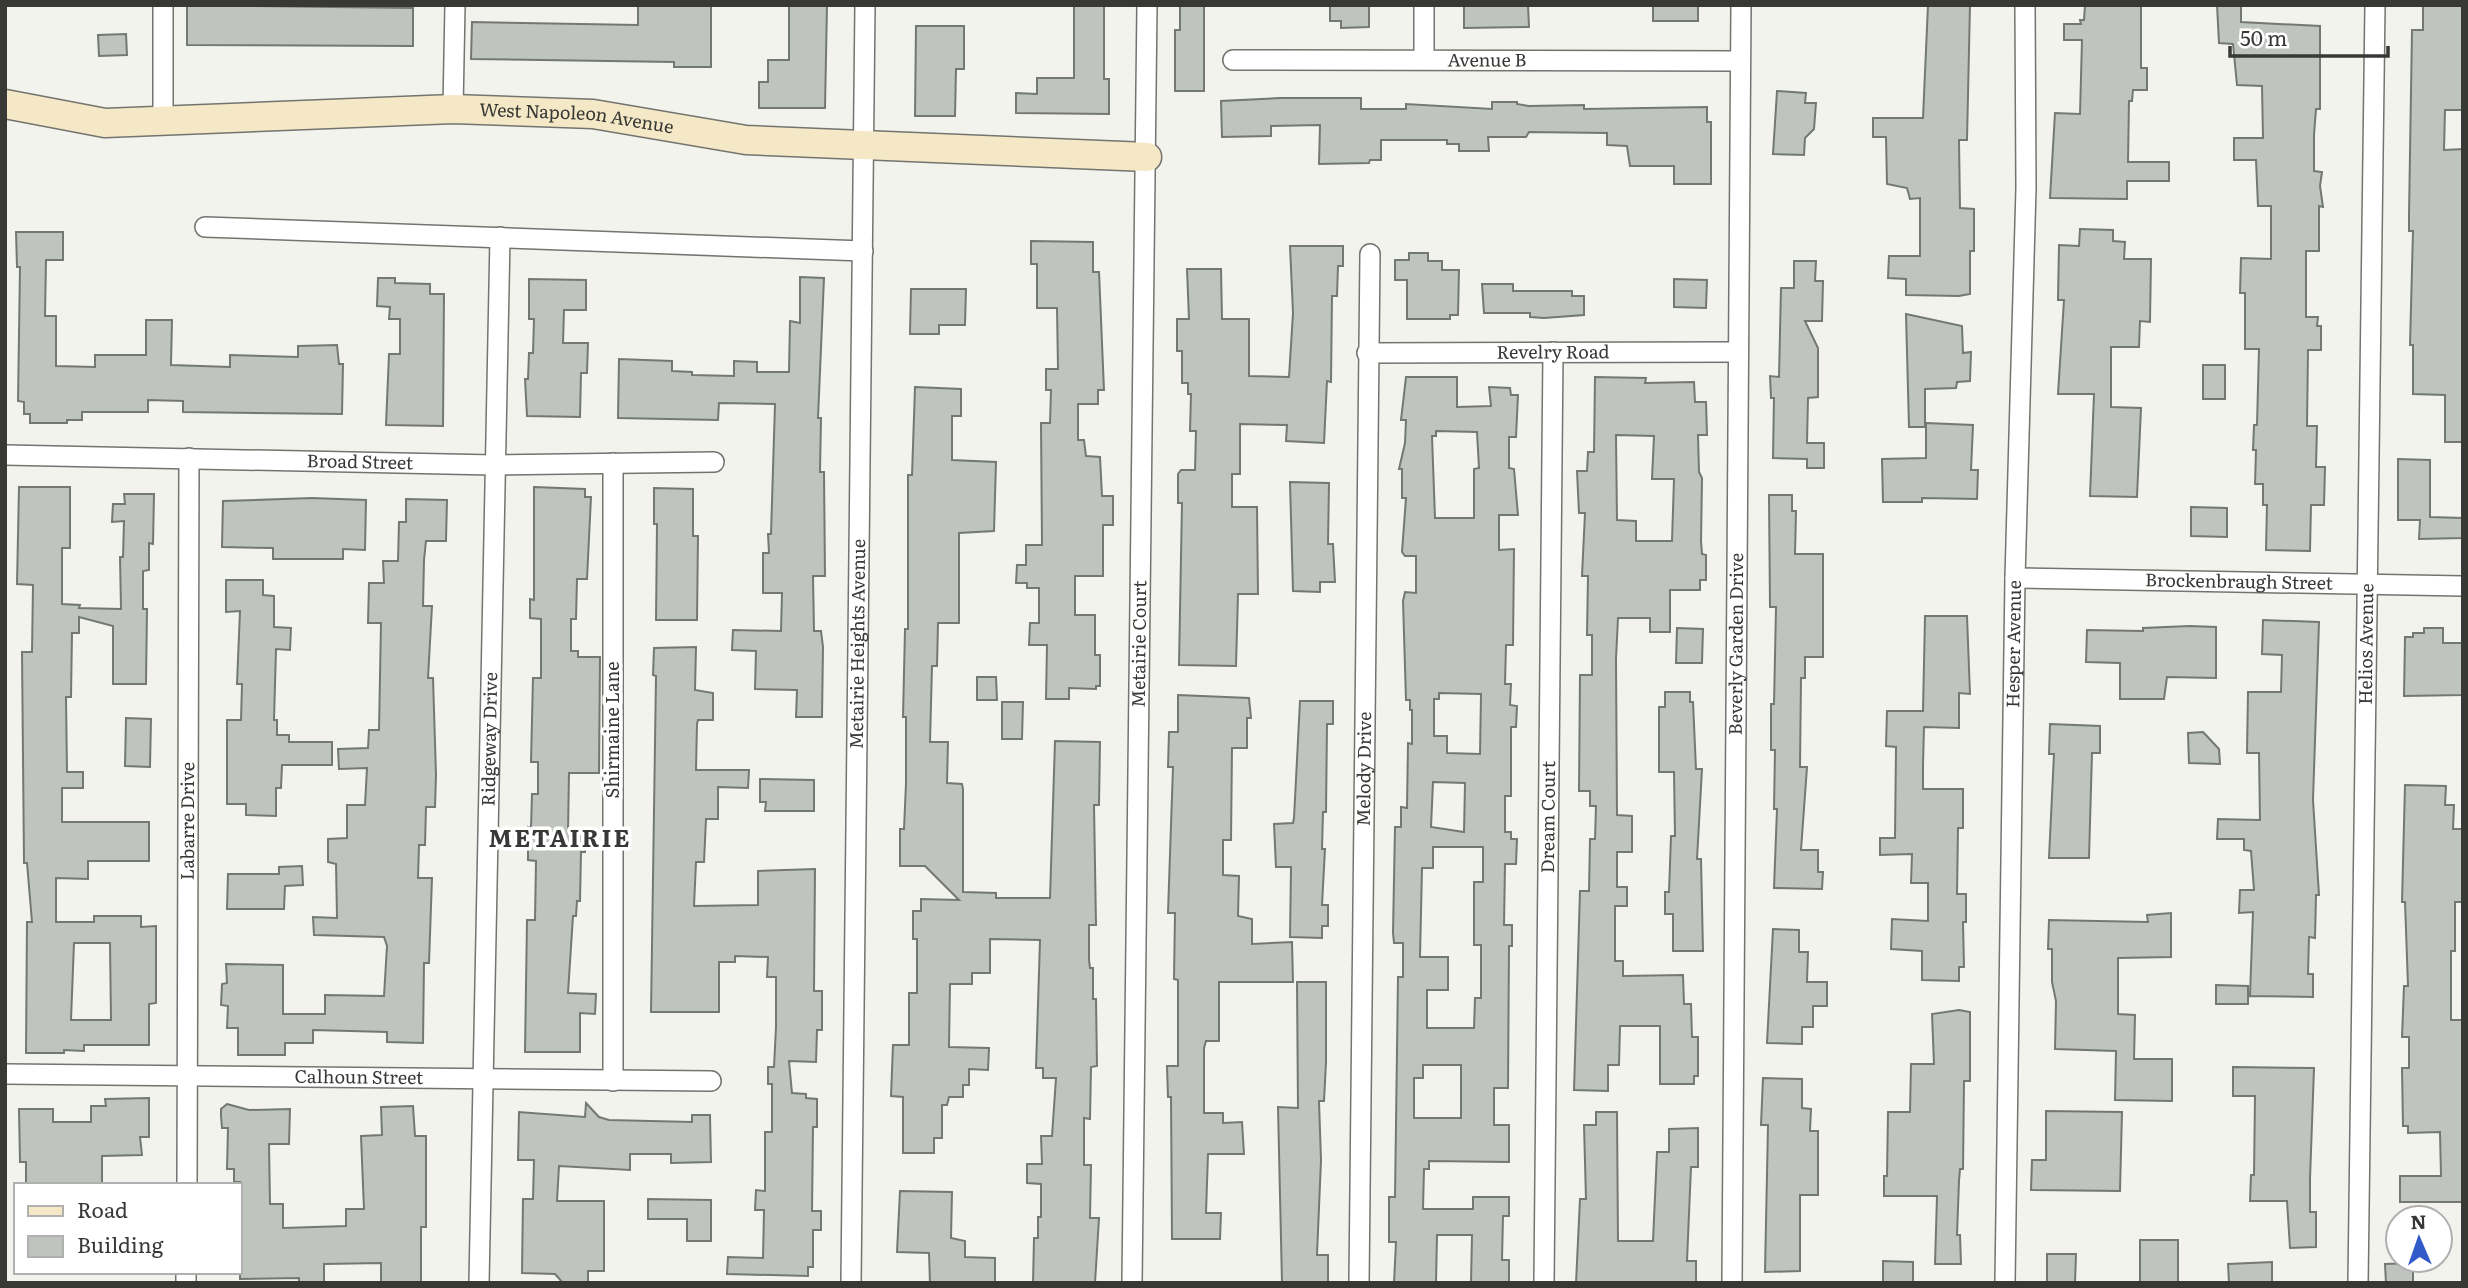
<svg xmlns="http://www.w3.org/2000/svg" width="2468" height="1288" font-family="Literata,serif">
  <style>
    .building { fill: #bfc4bf; stroke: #747874; stroke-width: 2; fill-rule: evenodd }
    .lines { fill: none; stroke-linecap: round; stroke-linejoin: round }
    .street-casing { stroke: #73746f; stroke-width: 22 }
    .secondary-casing { stroke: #73746f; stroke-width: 31 }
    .street { stroke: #fff; stroke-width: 19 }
    .secondary { stroke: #f5e8c6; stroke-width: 28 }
    .labels { text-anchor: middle; stroke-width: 7; stroke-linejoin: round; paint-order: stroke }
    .street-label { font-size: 18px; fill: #383936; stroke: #fff }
    .district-label { font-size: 24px; font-weight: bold; letter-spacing: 2px; fill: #383936; stroke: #fff }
  </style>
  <rect width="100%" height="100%" fill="#f2f3ed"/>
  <path class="building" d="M187 5 413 8V46L187 45Z
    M638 5H711V67H674V62L471 59 472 22 638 25Z
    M789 5H827L825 108H759V82H768V60H789Z
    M1074 5H1104V79H1109V114L1016 113V93L1037 94V78H1074Z
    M1180 5H1204V91H1175V30H1180Z
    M1330 5H1369V27L1341 28V21H1330Z
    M1464 5H1528L1529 27 1464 28Z
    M1653 5H1698V21H1653Z
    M1928 5H1970L1967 140H1959L1960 208 1974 209V251H1970V294L1959 296 1906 295V279L1888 278 1889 256H1920V198L1910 199 1907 188 1887 184 1886 137H1873V118H1923Z
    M2085 5H2141V68H2147V90H2133L2132 101H2129L2128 162H2169V181H2127V199L2050 198 2055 113 2080 114 2082 40H2064V24H2081L2080 20H2084Z
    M2217 5H2241V22L2320 26V109H2316L2314 135V171L2322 172 2320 186 2323 207 2319 206V251H2306V317H2318L2317 326H2321V350H2308L2307 426H2317L2316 467H2325L2324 505H2311L2310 551 2266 550 2267 505H2263V484H2255L2256 450H2253L2254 425H2257L2259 349H2245V293H2240L2241 258 2271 259V206H2258L2256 160H2234V138H2263L2262 86 2237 85 2233 44 2219 43Z
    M2423 5H2463V110H2445L2444 150 2463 149V442H2445V395L2413 394V345H2410L2413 231H2409V215L2412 30H2423Z
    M916 26H964V69H956L955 116H915Z
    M126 34 127 55 99 56 98 35Z
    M1777 91 1806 93 1805 103H1816L1814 129 1805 138 1804 155 1773 154Z
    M1280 98H1361V109H1406V104L1492 109V102H1517V104L1529 106 1584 105V109L1707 107V122H1711V184H1674V166H1630L1627 146 1607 145V133L1529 132 1526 137H1488L1489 151H1459V144H1447V140H1381V160H1370L1369 163 1319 164 1320 125 1271 126V136L1222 137 1221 101Z
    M2080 229 2113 230V241L2125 242 2124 259H2151L2150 322 2140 321 2139 347H2111V407L2141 408 2137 497 2090 496 2094 394H2058L2064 300H2058L2059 245 2079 246Z
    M16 232H63V260H46L45 316H56V366L95 367V355H146V320H172L171 365 230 367V355L298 357V346L337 345 339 364H343L342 414 183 412V401L148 400V412H82V420H67V423H30V414H24V402L18 401 20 267H17Z
    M1031 241 1093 242V272H1099L1104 390H1098V404H1078V440H1084L1086 456 1100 457 1102 496H1113V525H1103V576H1075V615H1095V655H1100V686H1096V689L1069 688V699H1046L1047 645H1029L1030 623H1039V588H1027V583H1016L1017 565H1026V545H1042L1041 423H1050L1051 390H1046V369H1058L1057 308H1037V264H1031Z
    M1290 246H1343V266H1338L1337 296H1332L1331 382 1327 381 1324 443 1286 441 1287 425 1240 424V474H1232V507H1257L1258 594H1238L1236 666 1179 665 1182 503H1178V474L1181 470H1195L1196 431H1190L1191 394H1188V383H1182V351H1177V319H1189L1187 269H1221L1222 319H1249V376L1289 377 1293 313Z
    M1409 253H1428V261H1442V270H1459L1458 315H1450V319H1407V280H1395V260H1409Z
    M1794 261H1816L1815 281H1823L1822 321H1805L1818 348V397L1808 398 1807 443H1824V468H1807V459L1773 458 1774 398H1771L1770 376 1779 377 1781 288H1794Z
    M800 277 824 278 818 418H821L820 472H824L825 576H813L814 631H821L823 647 822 717H796L797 690 755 689 756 651 732 650 733 630 781 631 782 593H763V553H769L768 534H771L775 404 719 403 718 420 618 418 619 359 672 361V371L692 372V375L734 376V361L757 362V372H789L790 321 800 323Z
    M378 278H395V283L430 284V294H444L443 426 386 425 389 354H400V319H389L390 307 377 306Z
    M529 279 586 280V310H564L563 343H588L587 373H581L580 417 527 416 525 379H528L529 353H533L534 319H529Z
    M1674 279 1707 280 1706 308 1674 307Z
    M1482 284H1513V291H1572V296H1584V315L1544 318 1530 317V313H1484Z
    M911 289H966L965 325H939V334H910Z
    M1906 314 1962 326 1963 353 1971 352 1970 381 1957 382 1956 388 1925 389V427H1909Z
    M2203 365H2225V399H2203Z
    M1406 377H1457V407L1491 406 1489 387 1510 388 1511 395H1518L1516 437H1509V468L1514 469 1518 515H1499V550L1514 549 1513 645H1506L1505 684H1511L1510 705 1517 706 1516 727H1511V796H1505V832H1511V839H1517L1516 864H1505L1504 925H1512V946H1509L1508 1088H1494V1125H1509V1162L1429 1161V1169H1424L1423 1209H1473V1197H1509V1216H1503L1502 1260H1509V1283H1471L1472 1235H1437L1436 1283H1394L1396 1242H1389V1197H1395L1398 977H1403V943H1394L1393 933 1395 827H1401V807L1407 808 1408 743 1412 744V710H1410V700H1406L1403 601 1405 592 1416 593V556H1405L1402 552 1406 498H1402V469H1399L1405 443 1406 420H1401ZM1436 431 1477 432 1479 468 1474 469V518H1435L1432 436H1436ZM1439 693 1481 694 1480 754 1447 753V736H1434V699H1439ZM1433 782 1465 783 1464 832 1431 827ZM1433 847H1483V882H1474V945H1481V998H1475L1474 1028H1427V990H1448V957H1420L1422 868H1433ZM1423 1065H1461V1118H1414V1078H1423Z
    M1595 377 1646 378 1645 383 1694 382 1695 402H1706L1707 435H1698L1699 472 1702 478 1701 541 1702 554 1706 555V580H1700V590H1670V632H1650V618H1618L1616 659 1617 815 1632 816V852H1617V887H1627V906H1615V961H1623V976L1683 975 1684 1004H1691L1692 1037H1698V1076H1694V1084H1660V1026H1620L1619 1065H1608V1091L1574 1090 1580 891H1589L1590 839H1595L1596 806H1590V791H1579L1580 675H1592V635H1587L1588 576H1582L1585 513H1579L1577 471H1587L1588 452H1594ZM1616 435 1654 436 1652 479H1674L1672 541H1636V521L1617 520Z
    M915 387 961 389V416H952V460L996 462 994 531 959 533V623H938L937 666H932L930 742H948L947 783 962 784 963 789V892L996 893V898H1050L1055 741 1100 742 1099 805H1094L1096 925H1089V960L1090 968H1093V999H1096L1097 1066 1091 1067 1090 1119 1084 1118V1165H1091L1090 1218H1099L1095 1283H1033L1034 1238H1038V1217H1041V1184L1027 1183V1164H1042L1041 1136H1052L1056 1078H1043V1068H1036L1040 940 990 939V973H972V984H950L949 1047 989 1048 988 1070 969 1069V1085H963V1097H949L947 1105H942V1138H934V1153H903V1097L891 1096 893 1045H909V993H917V939H913V911H921V899L959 900 925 866H900V829H904L906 783V717H903L905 629H908V475H912Z
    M1926 423 1973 425 1971 470H1978L1977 499 1922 498V502H1883L1882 459 1926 458Z
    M2398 459 2430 460V517L2463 518V538L2419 539 2420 520H2398Z
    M1290 482 1329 483 1328 544H1333L1335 582H1320V592L1293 591Z
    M19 487H70V548H62V604L80 605 79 608 121 609 120 557H123L124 521 112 522 113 504H125L124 494H154L153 544 149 543V570L143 571V609H147L146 684H113V626L79 617V633H72L71 697H66L67 772H83V788H62V822H149V861H88V879L56 878V922H94V916H141V927L156 926V1003L149 1004V1045H84V1051L64 1050V1053H26L27 922H32L27 863H24L22 652H32L33 585 17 584ZM74 943H110L111 1020H71Z
    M534 487 585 489V497H591L587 579H577L576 619H571V651H578V657H600L599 773H569L568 833H585V852H581L580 901H577L576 916H573L568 993 596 994 595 1014 580 1013V1052H525L527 920H535L536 861 528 860V827L531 828 532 794H538V762H531L533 678H541V619L530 618V599L534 600Z
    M654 488 693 489V536H698L697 620H656L657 524H654Z
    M1769 495H1792V511H1796L1795 554H1823V657H1805V678H1801L1800 767H1807L1801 850H1818V872H1823L1822 889 1774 888 1777 809H1774L1775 750H1771V704H1774L1776 607H1770Z
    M312 498 366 500 365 550 343 549V559H273V548L222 547 223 501Z
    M406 499 447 500 446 541H426L424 560 423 606H432L428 678H433L436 775 435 807H426L425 845H419L418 878H432L429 963H424L423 1043 387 1042V1032L313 1030V1043H285V1055H238V1028H227L228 1006 221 1005 222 984 227 983 226 964 283 965V1014H325V995L384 996 387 946 384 937 314 935 313 917 337 918 336 864 328 862V839L347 838V805H365L367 768 339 769 338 749 368 748 369 730H379L381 623H368L369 583H384L383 561H398L399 522H406Z
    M2191 507 2227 508V537L2191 536Z
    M226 580H263V595L274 596V627L291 628 290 650 276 649 274 720H277V735H289V742H332V765H282L281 788H276V816L246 815V804H227V720H241L242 684H237L240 611 226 612Z
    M1925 616H1967L1970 694 1959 693V728L1924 727 1923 765V789H1963V828H1958L1957 894H1966V922H1963L1964 967H1959V981L1922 980V951L1891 949 1892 919 1928 921V883H1911L1912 854 1880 855V838H1895L1896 747 1886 746 1887 711H1923Z
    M2263 620 2319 622 2313 800 2319 895H2316L2315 938 2309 937 2308 974H2313V997L2250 996 2253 912 2239 913 2240 890H2254L2251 851 2244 850V839H2217L2218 819 2260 820 2259 753H2247L2248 692H2281L2282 655 2262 654Z
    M2190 626 2216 627V678L2167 677 2164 699H2120V663L2086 662 2087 630 2143 631V628Z
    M1677 628 1703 629 1702 663H1676Z
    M2424 628H2443V643H2463V695L2404 696 2405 637H2413V633H2424Z
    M696 647 695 690 713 693V720H698L697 724 696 770H749L748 788 718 787V819H706L704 862H696L694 906 758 905V871L815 869 814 991H822V1030H817L816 1062 789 1061 792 1093 806 1094V1098L817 1099V1127H813L812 1211H821V1230H813V1267H808V1276L727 1274 728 1257 763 1258 764 1210H755L756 1190 765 1191V1132H772V1084H768V1067H774L776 1027V977H767L768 957 735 956V962H719V1012H651L656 676 653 675 654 648Z
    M977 677H996L997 700H977Z
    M1665 692H1690V702H1693L1696 769H1702L1697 859H1701L1703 951H1673V914H1665V892H1669L1671 836H1675L1674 772H1659V707H1665Z
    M1178 695 1249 698 1251 718H1247V748H1232L1231 840H1223V875L1239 876 1238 916 1252 919V944L1292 942 1293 982H1219V1041H1206L1204 1048V1113H1223V1123L1242 1122 1244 1154H1208L1206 1213H1221L1220 1239H1172L1171 1097H1168L1167 1066H1178V980L1174 979 1175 913H1168L1173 767H1168L1169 732H1178Z
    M1300 701H1333V724H1327L1326 812H1323L1322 849H1325L1322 905H1328V926H1322V938L1290 937 1291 867H1276L1274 824 1293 823 1294 818Z
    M1002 702H1023L1022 739H1002Z
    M126 718 151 719 150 767 125 766Z
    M2050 724 2100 726V753H2092L2089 858H2049L2054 754H2049Z
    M2203 732 2219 749 2220 764 2189 763 2188 733Z
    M760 779 814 780V811H765L766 802H760Z
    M2405 785 2446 786 2445 805H2454L2453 829H2463V902H2455V951H2451V1020H2463V1202H2400V1176H2441L2440 1132 2408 1133V1126H2403L2402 1068H2409V1037H2402L2404 986H2408L2405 902H2402Z
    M302 866 303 885 285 886 284 909H227L228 874H279V867Z
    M2171 913V957L2118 958V1014L2135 1015 2134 1059H2172V1101L2115 1100 2116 1051 2055 1049 2056 1001 2052 982V949H2048L2049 920 2148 922 2147 915Z
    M1773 929 1799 930V952H1808L1807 982H1827V1006H1813V1027H1802V1044L1767 1043Z
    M1297 982H1326V1062L1324 1101H1319L1321 1160 1317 1255H1328V1283H1282L1278 1107 1298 1108Z
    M2216 985 2248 986V1004H2216Z
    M1959 1010 1970 1012V1081H1964L1963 1169H1960L1959 1181 1957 1235H1960L1961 1264H1935L1937 1196H1884V1176H1887L1888 1112H1910L1911 1064H1934L1932 1014Z
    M2233 1067 2314 1068 2310 1179V1212H2316V1247L2290 1248 2287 1201H2250L2251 1175H2254L2255 1096H2233Z
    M1763 1078 1802 1079V1108L1811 1109 1810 1131H1818V1195H1800V1271L1765 1272 1768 1125H1761Z
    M149 1098V1137H140L142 1155 102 1156V1185H26V1162H20L19 1109H53V1122H91V1106H106L105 1099Z
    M586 1103 599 1117 609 1120 692 1122V1115H710L711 1162 671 1163V1154H630V1170L559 1166 557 1201H604V1271H588V1283H563L555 1274 522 1273 523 1199H533L534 1160H518L519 1112 585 1117Z
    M227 1104 249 1110 290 1109 289 1144H269L270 1204H283V1228L346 1226V1209H364L361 1136 382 1135 381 1107 413 1106 415 1136H426V1227H421V1283H381V1263L324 1264V1283H299V1278L240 1279V1182H234V1169H227L228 1128H222L221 1116V1109Z
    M2046 1111 2122 1112 2120 1191 2031 1190 2032 1160H2046Z
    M1596 1112H1617L1618 1241H1653L1657 1152H1669V1129L1698 1128V1167H1691L1687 1261H1696V1283H1576L1580 1199H1586L1584 1125H1596Z
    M900 1191 952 1192 951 1238 965 1241V1257L995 1258V1283H930L929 1253 897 1252Z
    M648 1199 711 1200V1241H687V1219H648Z
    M2140 1240H2178V1283H2140Z
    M2047 1254H2076L2075 1283H2047Z
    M1883 1261 1913 1262V1283H1883Z
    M2272 1262V1283H2229L2228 1264Z
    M2413 1263V1283H2386L2385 1264Z"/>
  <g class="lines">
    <defs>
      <g id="street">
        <path d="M1424 59V5"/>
        <path id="s1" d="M1233 60 1739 61"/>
        <path d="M453 109 455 5"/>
        <path d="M163 122V5"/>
        <path d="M205 227 863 251"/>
        <path id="s2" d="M1367 353 1738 352"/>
        <path id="s3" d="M5 455 494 465 714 462"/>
        <path d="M613 463V1081"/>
        <path id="s4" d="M2015 578 2463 586"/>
        <path id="s5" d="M5 1074 711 1081"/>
        <path id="s6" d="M187 1185 189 458"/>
        <path d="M186 1283V1272"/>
        <path id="s7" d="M479 1283 500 237"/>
        <path id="s8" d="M851 1283 865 5"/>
        <path id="s9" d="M1132 1283 1147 5"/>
        <path id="s10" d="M1359 1283 1370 254"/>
        <path id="s11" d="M1544 1283 1553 352"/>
        <path id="s12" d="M1732 1283 1741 5"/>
        <path id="s13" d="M2005 1283 2015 578 2026 188 2025 5"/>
        <path id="s14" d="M2358 1283 2375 5"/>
      </g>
      <g id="secondary">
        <path id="s15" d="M5 104 105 123 453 109 593 114 746 140 1147 157"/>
      </g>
    </defs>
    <use href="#street" class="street-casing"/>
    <use href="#secondary" class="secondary-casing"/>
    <use href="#street" class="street"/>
    <use href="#secondary" class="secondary"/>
  </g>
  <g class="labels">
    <g class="street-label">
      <text dy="6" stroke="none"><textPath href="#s1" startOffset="254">Avenue B</textPath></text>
      <text dy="6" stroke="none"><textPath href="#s15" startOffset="574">West Napoleon Avenue</textPath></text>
      <text dy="6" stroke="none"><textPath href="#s2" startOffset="186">Revelry Road</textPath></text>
      <text dy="6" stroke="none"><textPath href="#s3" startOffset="355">Broad Street</textPath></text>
      <text dy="6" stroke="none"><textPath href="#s4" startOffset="224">Brockenbraugh Street</textPath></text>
      <text dy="6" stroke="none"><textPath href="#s8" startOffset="639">Metairie Heights Avenue</textPath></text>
      <text dy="6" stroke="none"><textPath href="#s9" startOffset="639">Metairie Court</textPath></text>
      <text dy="6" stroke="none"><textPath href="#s12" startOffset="639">Beverly Garden Drive</textPath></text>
      <text dy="6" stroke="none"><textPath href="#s13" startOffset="639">Hesper Avenue</textPath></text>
      <text dy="6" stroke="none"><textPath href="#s14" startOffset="639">Helios Avenue</textPath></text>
      <text transform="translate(613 730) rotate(-90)" y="6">Shirmaine Lane</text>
      <text dy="6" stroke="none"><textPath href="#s7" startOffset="544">Ridgeway Drive</textPath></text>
      <text dy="6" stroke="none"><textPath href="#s10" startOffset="514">Melody Drive</textPath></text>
      <text dy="6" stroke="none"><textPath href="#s11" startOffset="466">Dream Court</textPath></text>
      <text dy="6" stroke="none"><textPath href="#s6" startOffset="364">Labarre Drive</textPath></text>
      <text dy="6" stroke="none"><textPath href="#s5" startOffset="354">Calhoun Street</textPath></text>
    </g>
    <g class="district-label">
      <text x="560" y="847">METAIRIE</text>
    </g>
  </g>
  <rect width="2468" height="1288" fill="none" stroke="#383936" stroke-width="14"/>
  <rect x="14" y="1183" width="228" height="91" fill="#ffffff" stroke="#afb0af" stroke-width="2"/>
  <rect x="28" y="1206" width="35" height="10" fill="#f5e8c6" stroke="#afb0af" stroke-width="2"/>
  <text x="77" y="1218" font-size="21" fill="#383936">Road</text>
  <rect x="28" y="1236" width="35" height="21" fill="#bfc4bf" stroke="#afb0af" stroke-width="2"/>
  <text x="77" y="1253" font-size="21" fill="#383936">Building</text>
  <g transform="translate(2419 1239) rotate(358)"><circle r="33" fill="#ffffff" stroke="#afb0af" stroke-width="2"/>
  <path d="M0-5L12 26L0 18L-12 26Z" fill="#315ac9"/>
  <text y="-10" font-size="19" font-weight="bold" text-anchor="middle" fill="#383936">N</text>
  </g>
  <path d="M2230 46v10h158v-10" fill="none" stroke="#383936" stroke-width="3.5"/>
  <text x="2240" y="46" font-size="21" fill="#383936" stroke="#ffffff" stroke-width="5" paint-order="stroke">50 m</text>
</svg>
